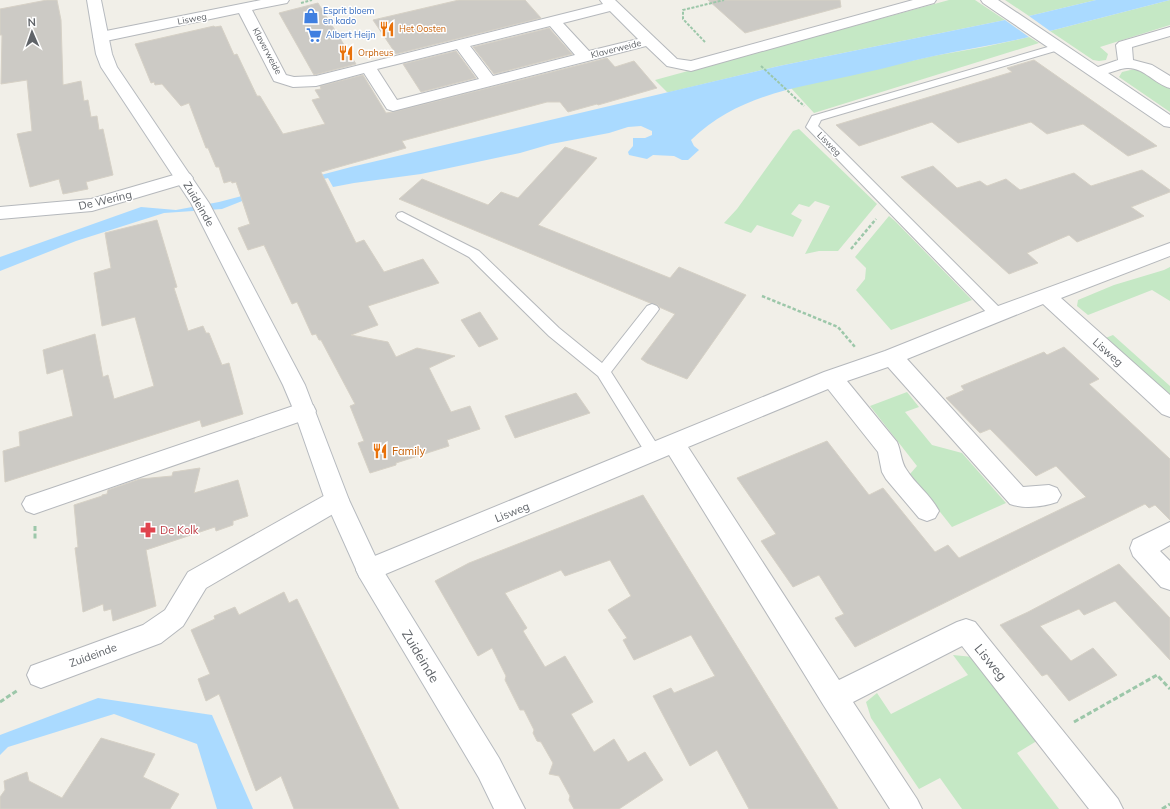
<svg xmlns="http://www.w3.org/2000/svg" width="1170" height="809" font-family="Mulish,sans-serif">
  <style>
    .green { fill: #c5e8c5 }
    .water { fill: #aadaff }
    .building { fill: #cccac5; stroke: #d6d1c6 }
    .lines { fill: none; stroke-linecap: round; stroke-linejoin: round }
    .lane-casing { stroke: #b5b8bc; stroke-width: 2 }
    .street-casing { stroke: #b5b8bc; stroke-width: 2 }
    .secondary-casing { stroke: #b6babf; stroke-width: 2 }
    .path-far2 { stroke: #9cc7a9; stroke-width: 2; stroke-dasharray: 3 1.5; stroke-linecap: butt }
    .path-far1 { stroke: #9cc7a9; stroke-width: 2.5; stroke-dasharray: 3.5 2; stroke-linecap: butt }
    .path { stroke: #9cc7a9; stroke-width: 3; stroke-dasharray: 5 2.5; stroke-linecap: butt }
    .lane { fill: #fff; fill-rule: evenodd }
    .street { fill: #fff; fill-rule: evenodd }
    .secondary { fill: #fff; fill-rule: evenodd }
    .labels { text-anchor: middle; stroke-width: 3; stroke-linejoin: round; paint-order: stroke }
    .far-shop-label { font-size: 9px; fill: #366cbe; stroke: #fff; text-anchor: start }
    .far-street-label { font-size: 9px; fill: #5f6368; stroke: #fff }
    .far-food-label { font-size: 9px; fill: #c56008; stroke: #fff; text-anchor: start }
    .street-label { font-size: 11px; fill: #5f6368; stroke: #fff }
    .food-label { font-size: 11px; fill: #c56008; stroke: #fff; text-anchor: start }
    .health-label { font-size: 11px; fill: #be3a42; stroke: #fff; text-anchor: start }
    .near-street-label { font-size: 13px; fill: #5f6368; stroke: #fff }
  </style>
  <rect width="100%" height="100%" fill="#f1efe8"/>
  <path class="green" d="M949 0H975L1005 20 779 66 670 92H667L655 80Z
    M1005 0H1096L1029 16Z
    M1170 0V25L1100 47 1108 54 1106 60 1099 61 1093 60 1050 31Z
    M1029 37 1039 43 814 113 791 88 933 56 984 47Z
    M1139 68 1170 88V112L1119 77 1122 72Z
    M799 129 877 204 838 251H819L805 254 830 206 815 201 809 207 799 204 791 214 802 220 793 237 757 225 751 233 724 223 737 209 793 131Z
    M889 216 895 221 972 300 891 330 856 290 865 279 866 268 855 257Z
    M1170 267V301L1152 290 1088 315 1077 306 1078 300 1114 285 1164 270Z
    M1113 335 1170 386V398L1103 339Z
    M907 392 919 407 905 412 932 445 962 453 1006 503 952 527 910 474 917 466 870 406Z
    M953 655 973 657 1040 739 1017 753 1059 809H962L940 778 919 789 871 718 866 702 877 693 891 714 968 675Z"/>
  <path class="water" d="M1096 0H1170L1050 31 1029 16Z
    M1005 20 1029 37C998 44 966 49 934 56 910 61 887 68 863 73 800 88 741 92 691 140L694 146 699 150 688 160H682L674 156 653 155 647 159 629 155 628 152 633 146V138H645L652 135V131L641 126 628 127 609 133 551 144 520 153 421 174 354 183 333 187 328 178 260 194 222 209 164 213 76 241 0 271V257L141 207 176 210 219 202 351 167 779 66Z
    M98 698 212 715 253 809H217L197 744 114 714 8 747 0 755V735Z"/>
  <path class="building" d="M47 0H57L61 20 63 85 81 81 84 101 88 100 91 117 97 116 99 130 103 129 113 175 86 182 88 189 63 194 59 179 30 187 17 134 32 131 27 80 1 84 2 35H0V9Z
    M459 0H525L541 18 396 54 373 20Z
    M708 0H840L841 7 745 33Z
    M318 3 356 64 314 75 279 13Z
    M214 26 215 27 221 26 234 55 237 54 257 96H260L283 134 325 124 312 100 320 98 315 90 321 89 320 86 363 75 386 113 393 112 607 58 615 67 634 61 657 88 598 105 597 104 568 112 560 102H547L402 141 406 148 321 172 356 243 364 240 384 272 423 259 439 283 368 306 378 325 351 335 388 342 396 357 417 348 455 356 429 368 451 412 470 406 480 429 447 440 449 446 396 463V465L370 473 358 443 364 441 350 406 355 404 321 340H319L316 334 312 335 297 302 292 304 264 245 248 250 238 228 250 224 236 182 232 183 231 181 224 183 219 167H216L208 148H206L189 103 181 106 162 84 155 85 154 82 151 83 135 44Z
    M549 28 572 54 494 74 473 47Z
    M456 51 476 78 421 92 403 64Z
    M1034 60 1157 146 1128 156 1083 124 1047 134 1031 122 958 143 932 122 859 146 836 125 1012 72 1007 68Z
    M565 147 597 158 538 225 670 278 679 267 746 295 687 379 647 363 641 359 675 314 659 307 658 305 650 303 399 199 422 179 488 205 501 192 518 198Z
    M933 166 957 188 980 181 987 186 1006 179 1020 190 1074 173 1091 186 1142 170 1170 190V192L1131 207 1144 216 1077 242 1069 235 1027 253 1038 263 1009 274 901 177Z
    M157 220 177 287 174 288 188 331 203 326 206 333H209L222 365 229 363 243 414 202 427 200 420 5 482 3 451 20 446 19 432 73 416 63 369 47 374 43 350 95 334 103 377 108 375 114 399 154 386 135 317 102 326 94 273 111 268 105 233Z
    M480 312 498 339 479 347 461 320Z
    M1064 347 1099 379 1089 384 1170 459V520L1155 505 1149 508 1145 504 855 647 835 618 844 614 819 575 793 587 761 541 776 534 737 478 827 441 869 495 883 488 935 552 948 545 959 558 1086 497 1056 466 1036 476 990 429 980 433 946 398 964 390 961 386 1044 352 1047 355Z
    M576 393 590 413 515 438 505 416Z
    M200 468 194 493 238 480 248 516 233 521V525L216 531 215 527 146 550 156 606 113 621 111 609 104 611 103 604 83 612 75 548 78 547 74 505 102 496V495L107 494 108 490 140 479 172 476 173 472Z
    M643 495 656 516 838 809H749L717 750 690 766 653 696 671 688 674 693 715 676 691 635 634 660 623 640 627 638 608 610 631 596 610 560 565 576 561 570 505 593 527 628 523 631 545 667 565 656 593 702 571 714 594 752 614 739 628 762 645 752 663 780 619 809H574L569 800 570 796 559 776 549 774 553 763 541 742 537 741 533 733 534 730 524 710H520L505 680 506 676 492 648 478 656 435 581 469 563Z
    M1119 564 1170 618V660L1115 601 1084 615 1079 609 1040 626 1071 661 1093 648 1117 675 1069 701 1047 674 1042 676 1000 625 1028 612Z
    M284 592 289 603 297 599 399 809H294L281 776 256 791 219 694 206 701 198 679 210 674 191 630 215 619 214 616 235 607 239 615Z
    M101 738 155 754 143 777 179 794 170 809H0V797L5 790 4 781 27 772 29 781 62 798Z"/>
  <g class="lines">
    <defs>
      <path id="lane" d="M1058 44 1062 45 1063 47 1062 49 821 120 818 126 1002 310 1004 314 1002 318 997 319 992 318 806 127 812 116Z
        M402 212 479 251 559 328 602 363 647 306 652 304 657 306 659 309 657 312 611 372 660 449 662 453 660 457 654 459 648 457 598 376 549 336 469 257 398 219 396 216 398 213Z"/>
      <path id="street" d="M261 0H289L287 3 252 10 286 75 294 77 316 76 603 4 600 0H615L677 59 691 61 913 0H936L934 3 691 71 667 66 646 46 393 111 387 109 364 73 316 86 293 87 274 81 239 13 101 42 96 40 93 37 96 34 101 32ZM610 11 638 39 589 51 563 23ZM550 26 575 55 493 76 470 46ZM457 49 479 79 397 100 377 69Z
        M981 0H998L1098 67 1118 60 1116 45 1119 42 1170 27V36L1132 47 1133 60 1152 65 1170 76V88C1155 84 1143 67 1127 68 1121 68 1113 72 1108 73L1170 115V127L1164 126 983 3Z
        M184 172 190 174 193 178 190 182 92 211 0 219V207L91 199Z
        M1170 243V256L1061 298 1170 395V417L1162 414 1043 304 907 359 1023 487 1049 485 1057 488 1061 495 1057 502C1043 507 1024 509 1010 504L888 367 847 381 897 442C901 451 901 462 906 469 915 484 931 495 939 511L935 518 927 521 919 518 886 479 882 472 878 452 828 389 688 447 839 680 957 622 966 619 975 622 1118 799 1123 809H1089L962 646 853 702 917 799 922 809H890L824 706 669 455 369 581 360 578 356 570 360 562 824 372 885 351 990 309Z
        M305 402 313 405 316 411 313 417 34 514 26 511 22 504 26 497Z
        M337 490 345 493 349 500 345 507 206 588 183 626 161 643 41 688 31 684 27 675 31 666 143 625 165 610 188 572 329 493Z
        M1170 522V545L1160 551 1170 561V590L1161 587 1133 556 1130 548 1133 540Z"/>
      <path id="secondary" d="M87 0H101L112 54 117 67 209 203 305 385 349 500 378 562 499 758 525 809H494L479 778 360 578 325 500 294 411 283 385 191 203 101 67 96 54Z"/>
    </defs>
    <use href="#lane" class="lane-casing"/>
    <use href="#street" class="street-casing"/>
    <use href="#secondary" class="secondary-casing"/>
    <path class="path-far2" d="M301 3 312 0
      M705 42 683 19V10L724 0
      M761 66 804 106"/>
    <path class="path-far1" d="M851 249 876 219
      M762 296 838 327 855 347"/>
    <path class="path" d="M35 526V541
      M0 702 18 690
      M1074 722 1157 675 1170 689
      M1162 809 1170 804"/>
    <use href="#lane" class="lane"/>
    <use href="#street" class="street"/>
    <use href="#secondary" class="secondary"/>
  </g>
  <defs>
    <symbol id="shop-bare" viewBox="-9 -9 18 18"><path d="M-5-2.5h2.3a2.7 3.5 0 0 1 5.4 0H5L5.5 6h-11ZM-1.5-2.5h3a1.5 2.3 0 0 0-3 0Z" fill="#3f7fe0" stroke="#fff" stroke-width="2.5" paint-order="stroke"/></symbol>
    <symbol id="restaurant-bare" viewBox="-9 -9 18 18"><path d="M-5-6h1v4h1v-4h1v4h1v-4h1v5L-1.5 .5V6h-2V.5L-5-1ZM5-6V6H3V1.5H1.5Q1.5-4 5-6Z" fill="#e8710a" stroke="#fff" stroke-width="2.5" paint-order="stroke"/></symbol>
    <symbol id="supermarket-bare" viewBox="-9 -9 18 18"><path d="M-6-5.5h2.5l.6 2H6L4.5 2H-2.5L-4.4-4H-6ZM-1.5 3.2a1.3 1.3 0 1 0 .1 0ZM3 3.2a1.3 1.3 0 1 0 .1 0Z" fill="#3f7fe0" stroke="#fff" stroke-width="2.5" paint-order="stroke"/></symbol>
    <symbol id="pharmacy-bare" viewBox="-9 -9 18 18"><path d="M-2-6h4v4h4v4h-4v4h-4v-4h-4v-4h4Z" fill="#e0444e" stroke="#fff" stroke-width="2.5" paint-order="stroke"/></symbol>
  </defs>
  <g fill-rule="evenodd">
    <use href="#shop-bare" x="300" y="5" width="22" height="22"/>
    <use href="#restaurant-bare" x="376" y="18" width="22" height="22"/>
    <use href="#supermarket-bare" x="303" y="24" width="22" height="22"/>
    <use href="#restaurant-bare" x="335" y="42" width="22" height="22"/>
    <use href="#restaurant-bare" x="369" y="440" width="22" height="22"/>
    <use href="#pharmacy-bare" x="137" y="519" width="22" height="22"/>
  </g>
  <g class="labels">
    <g class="far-shop-label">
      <text x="323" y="14">Esprit bloem<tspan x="323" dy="10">en kado</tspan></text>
      <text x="326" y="38">Albert Heijn</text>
    </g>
    <g class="far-street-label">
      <text transform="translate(192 19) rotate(-11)" y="3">Lisweg</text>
      <text transform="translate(616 49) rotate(-14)" y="3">Klaverweide</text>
      <text transform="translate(267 51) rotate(62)" y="3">Klaverweide</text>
      <text transform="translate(829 144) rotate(45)" y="3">Lisweg</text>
    </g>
    <g class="far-food-label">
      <text x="399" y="32">Het Oosten</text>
      <text x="358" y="56">Orpheus</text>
    </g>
    <g class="street-label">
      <text transform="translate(105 200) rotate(-13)" y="4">De Wering</text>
      <text transform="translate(199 204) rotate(60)" y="4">Zuideinde</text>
      <text transform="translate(1108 352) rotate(42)" y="4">Lisweg</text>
      <text transform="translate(512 512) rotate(-22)" y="4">Lisweg</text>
      <text transform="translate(93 655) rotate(-20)" y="4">Zuideinde</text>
    </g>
    <g class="food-label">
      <text x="392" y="455">Family</text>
    </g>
    <g class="health-label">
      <text x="160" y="534">De Kolk</text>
    </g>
    <g class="near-street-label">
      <text transform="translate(421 656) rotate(59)" y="5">Zuideinde</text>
      <text transform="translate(991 662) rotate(51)" y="5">Lisweg</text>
    </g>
  </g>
  <g transform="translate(32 32) rotate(358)" stroke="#ffffff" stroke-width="3" paint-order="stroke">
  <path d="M0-3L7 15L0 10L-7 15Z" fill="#5f6368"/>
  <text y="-6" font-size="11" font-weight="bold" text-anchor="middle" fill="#5f6368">N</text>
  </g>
</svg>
